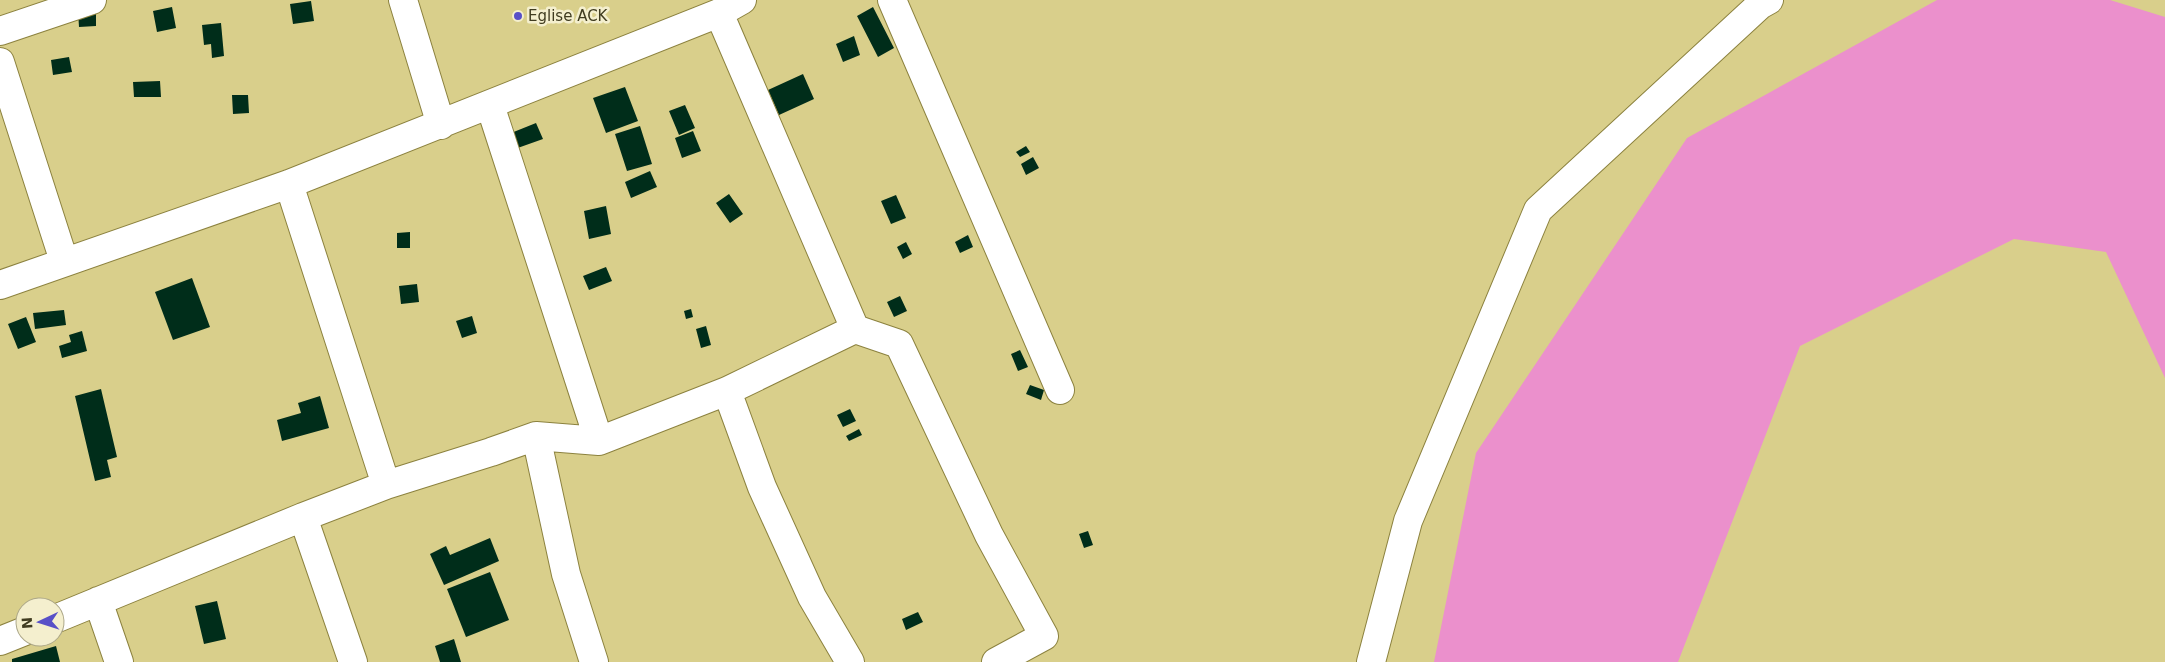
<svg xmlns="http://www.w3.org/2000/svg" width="2165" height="662" font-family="'DejaVu Sans',sans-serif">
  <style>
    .green { fill: #eb90cc }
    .building { fill: #002d1a }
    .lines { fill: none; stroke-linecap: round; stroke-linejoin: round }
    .street-casing { stroke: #8c823f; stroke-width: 30 }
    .street { stroke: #fff; stroke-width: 28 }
    .poi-dot { fill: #5850c7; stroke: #f4efce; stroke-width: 2 }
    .labels { text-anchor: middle; stroke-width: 5; stroke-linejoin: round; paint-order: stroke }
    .poi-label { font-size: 15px; fill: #403c20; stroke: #f4efce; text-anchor: start }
  </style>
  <rect width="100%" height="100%" fill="#d9cf8b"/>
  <path class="green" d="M1937 0H2110L2165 17V378L2106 252 2014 239 1800 346 1678 662H1434L1476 453 1687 138Z"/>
  <path class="building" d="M311 1 314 21 293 24 290 4Z
    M172 7 176 28 157 32 153 11Z
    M873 7 894 48 878 57 857 16Z
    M96 10V26L79 27 78 11Z
    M221 23 224 56 212 58 211 44 204 45 202 25Z
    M854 36 860 55 843 62 836 44Z
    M69 57 72 72 53 75 51 60Z
    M803 74 814 99 779 115 768 90Z
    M160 81 161 97H134L133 82Z
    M625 87 638 121 606 133 593 98Z
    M232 95H248L249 113 233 114Z
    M685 105 695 128 679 135 669 111Z
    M536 123 543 139 512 150 506 135Z
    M640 126 652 164 627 171 615 134Z
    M693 131 701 151 682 158 675 138Z
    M1026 146 1030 152 1020 157 1016 152Z
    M1033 157 1039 168 1026 175 1021 164Z
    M650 171 657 187 631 198 625 182Z
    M729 194 743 214 730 223 716 203Z
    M896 195 906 218 891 224 881 201Z
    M606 206 611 234 589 239 584 211Z
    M410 232V248H397V233Z
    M968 235 973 247 960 253 955 242Z
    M906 242 912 254 903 259 897 247Z
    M606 267 612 281 589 290 583 276Z
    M192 278 210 327 173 340 155 292Z
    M417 284 419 302 401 304 399 286Z
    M900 296 907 311 894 317 887 302Z
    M691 309 693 317 686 319 684 311Z
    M64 310 66 325 35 329 33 313Z
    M472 316 477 333 462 338 456 321Z
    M26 317 36 342 18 349 8 324Z
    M706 326 711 345 701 348 696 329Z
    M82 331 87 351 62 358 59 346 71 342 69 335Z
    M1020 350 1028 367 1018 371 1011 354Z
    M1030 385 1044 390 1041 400 1026 394Z
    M101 389 117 457 107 460 111 477 95 481 75 396Z
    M320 396 329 428 282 441 277 420 301 413 298 403Z
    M850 409 856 421 843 427 837 415Z
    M859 429 862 435 849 441 846 436Z
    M1088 531 1093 545 1084 548 1079 534Z
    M490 538 499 561 444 585 430 554 446 546 450 555Z
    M490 572 509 620 466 637 447 589Z
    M217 601 226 639 204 644 195 606Z
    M918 612 923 622 906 630 902 619Z
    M454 639 461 662H440L435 646Z
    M56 646 60 662H12V659Z"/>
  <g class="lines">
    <defs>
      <path id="street" d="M403 0 441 125
        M892 0 1060 390
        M719 13 855 329 899 344 989 535 1044 636 996 662
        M0 31 92 0
        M0 62 64 261
        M490 105 599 441
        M289 184 386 485
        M0 285 289 184 719 13 742 0
        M727 391 762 487 812 597 850 662
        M536 436 566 574 594 662
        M303 517 353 662
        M98 601 119 662
        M55 619 303 517 386 485 491 452 536 436 599 441 727 391 855 329
        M0 641 25 631
        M1371 662 1408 521 1538 210 1760 5 1769 0"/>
    </defs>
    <use href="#street" class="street-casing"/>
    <use href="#street" class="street"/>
  </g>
  <circle class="poi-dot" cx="518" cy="16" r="5"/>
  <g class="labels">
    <g class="poi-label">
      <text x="528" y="21">Eglise ACK</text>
    </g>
  </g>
  <g transform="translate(40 622) rotate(266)"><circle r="24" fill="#f4efce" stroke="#aca788"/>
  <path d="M0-4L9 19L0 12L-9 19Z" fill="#5850c7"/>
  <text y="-8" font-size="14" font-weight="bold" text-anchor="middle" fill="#403c20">N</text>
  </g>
</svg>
